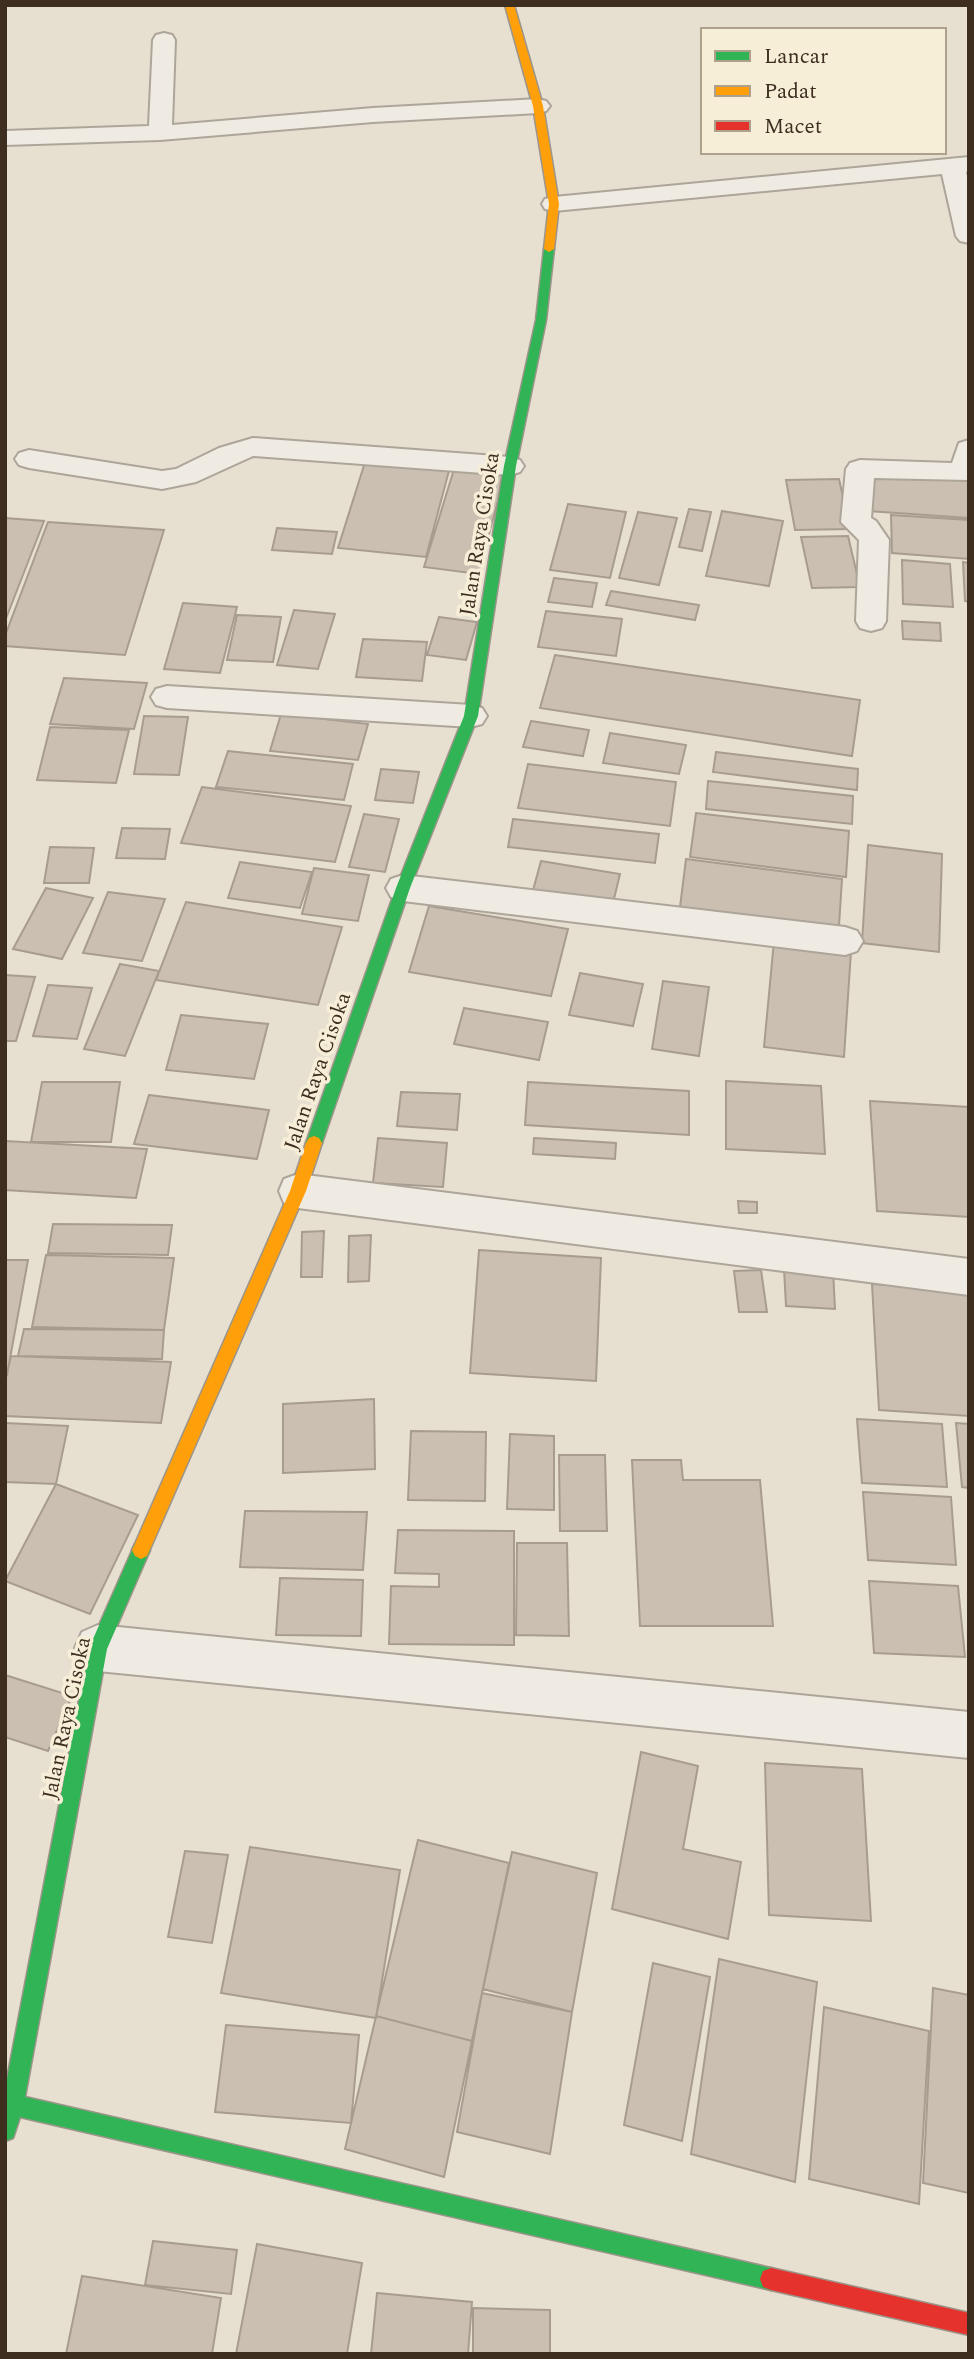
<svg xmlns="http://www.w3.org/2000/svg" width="974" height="2359" font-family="Spectral,serif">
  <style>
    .building { fill: #cbbfb2; stroke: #a89c90; stroke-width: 2 }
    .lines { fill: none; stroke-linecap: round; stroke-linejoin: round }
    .street-casing { stroke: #ada599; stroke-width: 4 }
    .fast-casing { stroke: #9c958a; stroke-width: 3 }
    .slow-casing { stroke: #9c958a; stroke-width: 3 }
    .jam-casing { stroke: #9c958a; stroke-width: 3 }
    .street { fill: #efebe3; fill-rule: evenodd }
    .fast { fill: #30b455; fill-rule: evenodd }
    .slow { fill: #ff9f0a; fill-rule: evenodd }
    .jam { fill: #e5322d; fill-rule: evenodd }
    .labels { text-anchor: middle; stroke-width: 7; stroke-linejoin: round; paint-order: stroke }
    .street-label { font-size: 21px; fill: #3d2e20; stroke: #f7eed8 }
  </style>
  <rect width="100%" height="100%" fill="#e7e0d1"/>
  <path class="building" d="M366 459 450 467 426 557 338 548Z
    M455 466 506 472 478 574 424 567Z
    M867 474 969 481V518L868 511Z
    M839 479 850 529 795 530 786 480Z
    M568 504 626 512 610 578 550 570Z
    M689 509 711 512 702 551 679 547Z
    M722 511 783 521 769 586 706 576Z
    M638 512 677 518 659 585 619 578Z
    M891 515 969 520V559L892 553Z
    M5 518 44 521 5 621Z
    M48 522 164 530 125 655 5 646V636Z
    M277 528 337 532 332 554 272 550Z
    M848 536 860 587 812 588 801 537Z
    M902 560 950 564 953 607 903 604Z
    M963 562 969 563V602L965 601Z
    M554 578 597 583 592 607 548 602Z
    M611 591 699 605 695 620 606 605Z
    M183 603 237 607 220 673 164 669Z
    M294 610 335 614 318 669 277 665Z
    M546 611 622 619 616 656 538 647Z
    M237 615 281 617 273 662 227 660Z
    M439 617 477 622 466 660 427 655Z
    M902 621 940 623 941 641 903 639Z
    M363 639 427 642 422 681 356 677Z
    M555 655 860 700 852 756 540 708Z
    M64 678 147 683 134 729 50 724Z
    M281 714 368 724 358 760 270 751Z
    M144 716 188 717 179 775 134 774Z
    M531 721 589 730 583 756 523 747Z
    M50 727 129 730 116 783 37 780Z
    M610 733 686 745 679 774 603 763Z
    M228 751 353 764 344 800 216 787Z
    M716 752 858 769 857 790 713 772Z
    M528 764 676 782 670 826 518 808Z
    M381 769 419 772 413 803 375 800Z
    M708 781 853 796 852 824 706 809Z
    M202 787 351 806 335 862 181 843Z
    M696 813 849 831 846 877 690 857Z
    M364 814 399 819 385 872 349 867Z
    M513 819 659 834 655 863 508 847Z
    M122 828 170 829 165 859 116 858Z
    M868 845 942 854 939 952 862 943Z
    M50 847 94 848 89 883H44Z
    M686 859 842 879 839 926 680 907Z
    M541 861 620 874 612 907 532 894Z
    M240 862 312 872 300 908 228 898Z
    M314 868 369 875 358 921 302 914Z
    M46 888 93 898 62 959 13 949Z
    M108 892 165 899 142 961 83 953Z
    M186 902 342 927 318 1005 156 980Z
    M429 906 568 929 551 996 409 972Z
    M774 941 851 951 844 1057 764 1047Z
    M120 964 159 971 125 1056 84 1049Z
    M580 973 643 984 633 1026 569 1015Z
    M5 975 35 977 16 1041H5Z
    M663 981 709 987 699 1056 652 1049Z
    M48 985 92 988 77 1039 33 1036Z
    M464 1008 548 1022 539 1060 454 1044Z
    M181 1015 268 1024 254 1079 166 1070Z
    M726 1081 821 1086 825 1154 726 1149Z
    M42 1082H120L111 1142H31Z
    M528 1082 689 1091V1135L525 1125Z
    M401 1092 460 1094 457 1130 397 1126Z
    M149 1095 269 1110 257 1159 134 1144Z
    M870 1101 969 1107V1217L877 1211Z
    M378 1138 447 1143 443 1187 373 1183Z
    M534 1138 616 1143 615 1159 533 1154Z
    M5 1141 147 1149 136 1198 5 1190Z
    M738 1201 757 1202V1213H739Z
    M53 1224 172 1225 168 1255 48 1253Z
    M324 1231 322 1277H301L302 1232Z
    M371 1235 369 1281 348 1282 349 1236Z
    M479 1250 601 1258 596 1381 470 1373Z
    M46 1255 174 1258 164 1330 32 1327Z
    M5 1260H28L7 1375H5Z
    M784 1269 833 1270 835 1309 786 1306Z
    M761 1270 767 1312H739L734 1271Z
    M872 1284 969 1290V1416L879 1410Z
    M24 1329 164 1330 162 1359 18 1356Z
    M11 1356 171 1362 161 1423 5 1416V1382Z
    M374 1399 375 1469 283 1473V1404Z
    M857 1419 942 1424 947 1487 862 1483Z
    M5 1423 68 1426 56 1484 5 1482Z
    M956 1423 969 1424V1488L962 1487Z
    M411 1431 486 1432 485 1501 408 1500Z
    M510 1434 554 1436V1510L507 1509Z
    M559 1455H605L607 1531H560Z
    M632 1460H681L683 1480H760L773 1626H640Z
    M56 1484 138 1515 90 1614 5 1581Z
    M863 1492 951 1497 956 1565 868 1560Z
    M245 1511 367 1512 363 1570 240 1567Z
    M398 1530 514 1531V1645L389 1644 391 1586 439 1587V1574L395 1573Z
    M517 1543H567L569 1636 516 1635Z
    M280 1578 363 1580 361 1636 276 1635Z
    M869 1581 958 1586 965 1657 874 1653Z
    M5 1675 72 1696 48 1751 5 1737Z
    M641 1752 698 1766 683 1849 741 1862 728 1939 612 1909Z
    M765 1763 862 1769 871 1921 769 1915Z
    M418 1840 509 1863 472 2041 376 2016Z
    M250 1847 400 1870 376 2018 221 1993Z
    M185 1851 228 1855 212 1943 168 1937Z
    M512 1852 597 1873 572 2012 483 1989Z
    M719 1959 817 1982 795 2182 691 2154Z
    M653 1963 710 1977 682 2141 624 2125Z
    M933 1988 969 1995V2193L923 2183Z
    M482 1993 572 2012 550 2154 457 2132Z
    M824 2007 929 2031 919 2204 809 2179Z
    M376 2016 472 2041 444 2177 345 2149Z
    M226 2025 359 2035 351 2123 215 2112Z
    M153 2241 237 2250 231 2294 145 2285Z
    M257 2244 362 2263 347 2354H236Z
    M82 2276 221 2298 212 2354H66Z
    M377 2293 472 2302 468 2354H371Z
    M473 2308 550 2310V2354H473Z"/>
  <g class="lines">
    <defs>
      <path id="street" d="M164 33 172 35 175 40 172 125 373 108 538 99 546 101 550 106 546 111 538 113 373 122 160 140 5 145V131L149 126 153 40 156 35Z
        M969 157V171L966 172 969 184V243L960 241 956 236 942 174 554 211 545 209 542 204 545 199 554 197Z
        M253 438 510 457 520 460 524 466 520 472 510 475 253 456 196 482 162 489 29 468 19 465 15 459 19 453 29 450 162 471 176 469 219 448Z
        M969 440V480L874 478 871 518 876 521 889 540 886 621 882 628 871 631 860 628 856 621 859 540 841 522 846 469 850 463 860 460 952 463 959 443Z
        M167 686 471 705 482 708 487 716 482 724 471 727 167 708 156 705 151 697 156 689Z
        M403 875 845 927 857 931 863 941 857 951 845 955 403 901 391 897 386 888 391 879Z
        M298 1174 969 1259V1295L298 1208 284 1203 279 1191 284 1179Z
        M98 1625 969 1712V1758L98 1671 82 1664 75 1648 82 1632Z"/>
      <path id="fast" d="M549 246 554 249 546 320 516 466 478 716 410 888 322 1143 319 1148H309L306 1143 396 888 464 716 504 466 536 320 544 249Z
        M141 1541 147 1544 150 1550 107 1649 25 2097 771 2268 779 2271 782 2279 779 2287 771 2290 20 2117 13 2138 5 2141V2090L89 1648 135 1544Z"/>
      <path id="slow" d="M505 5H514L543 106 559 204 554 249 549 252 544 249 549 204 533 106Z
        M314 1136 319 1138 322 1143 306 1191 147 1556 141 1559 135 1556 132 1550 135 1544 290 1191 306 1143 309 1138Z"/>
      <path id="jam" d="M771 2268 969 2313V2335L771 2290 763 2287 760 2279 763 2271Z"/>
    </defs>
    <use href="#street" class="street-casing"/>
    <use href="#fast" class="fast-casing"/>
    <use href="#slow" class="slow-casing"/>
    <use href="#jam" class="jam-casing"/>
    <use href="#street" class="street"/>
    <use href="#fast" class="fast"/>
    <use href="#slow" class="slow"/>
    <use href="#jam" class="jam"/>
  </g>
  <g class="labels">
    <g class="street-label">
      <text transform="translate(479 534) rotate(-81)" y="7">Jalan Raya Cisoka</text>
      <text transform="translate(317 1071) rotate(-71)" y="7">Jalan Raya Cisoka</text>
      <text transform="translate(66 1718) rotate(-78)" y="7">Jalan Raya Cisoka</text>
    </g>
  </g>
  <rect width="974" height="2359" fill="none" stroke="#3d2e20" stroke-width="14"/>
  <rect x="701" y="28" width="245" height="126" fill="#f7eed8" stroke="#ada18e" stroke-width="2"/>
  <rect x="715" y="51" width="35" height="10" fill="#30b455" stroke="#ada18e" stroke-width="2"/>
  <text x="764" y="63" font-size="21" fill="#3d2e20">Lancar</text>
  <rect x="715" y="86" width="35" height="10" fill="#ff9f0a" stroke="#ada18e" stroke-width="2"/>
  <text x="764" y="98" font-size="21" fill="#3d2e20">Padat</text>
  <rect x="715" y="121" width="35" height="10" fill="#e5322d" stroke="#ada18e" stroke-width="2"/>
  <text x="764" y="133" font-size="21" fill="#3d2e20">Macet</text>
</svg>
